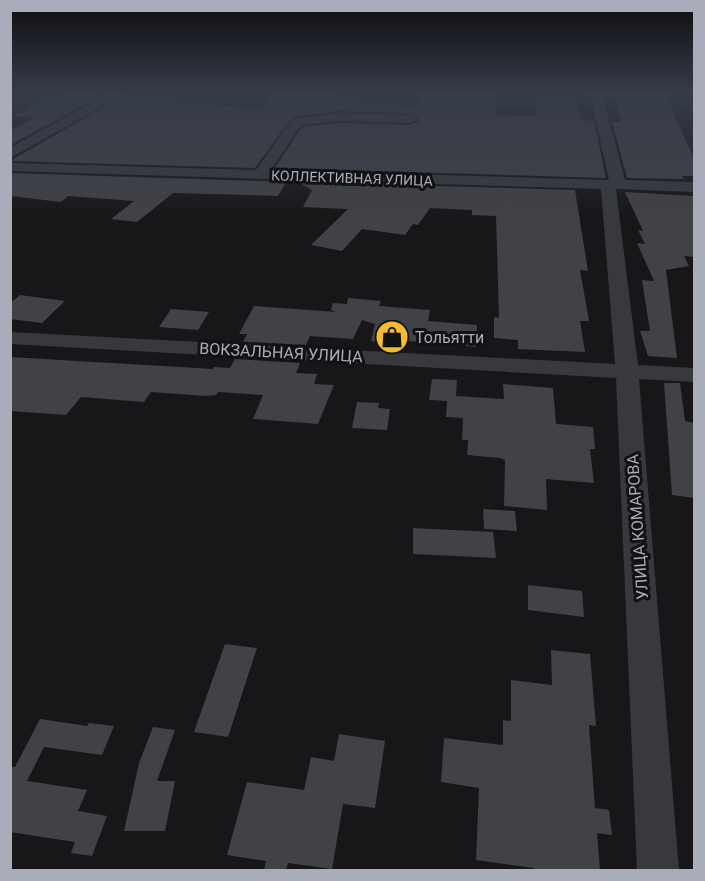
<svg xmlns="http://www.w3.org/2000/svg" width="705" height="881" font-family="Roboto,sans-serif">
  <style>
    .building { fill: #414246 }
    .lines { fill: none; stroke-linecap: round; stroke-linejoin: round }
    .minor { fill: #38393e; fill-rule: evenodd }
    .labels { text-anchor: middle; stroke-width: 6; stroke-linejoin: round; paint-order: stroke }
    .far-street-label { font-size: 14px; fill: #a9adb9; stroke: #121214 }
    .poi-label { font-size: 16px; fill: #a9adb9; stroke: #121214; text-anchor: start }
    .street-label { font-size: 16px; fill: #a9adb9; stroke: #121214 }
  </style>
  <rect width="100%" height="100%" fill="#171719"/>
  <path class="building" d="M72 94 100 96 10 145V131L35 117 11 116 46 98 63 99Z
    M275 94H336L332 99 419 107V94H494L496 115 537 116 536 96 575 97 581 120 594 121 606 178 275 168 302 127 338 123 412 125 420 120 412 113 338 111 292 117 255 168 10 161 122 97 261 109Z
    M613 94H665L694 158V176H682L684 179 627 178 612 122H620L621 118Z
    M10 173 286 182 278 196 173 193 137 222 111 219 134 201 68 196 61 202 10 196Z
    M298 182 575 190 588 271 580 270 589 321H580L585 352 518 349V340L494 338V317L499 318 496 216 472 215V210L430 208 418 225 413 224 405 235 362 229 342 251 311 245 348 209 303 207 312 190Z
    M625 192 694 196V257L684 256 689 266 666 270 677 358 648 356 640 331H650L642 280 654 281 637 243 645 244 638 230 643 231Z
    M20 295 65 301 42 323 10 319V303Z
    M348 298 381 301 379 306 430 310 428 321 477 325 476 347 397 340V343L371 341 375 324 362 320 353 339 310 336 306 345 243 342 247 334H239L254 306 336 312 331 310 333 303 347 304Z
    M171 309 209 312 198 330 159 327Z
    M10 357 213 369 214 367 230 368 235 359 300 363 296 373 317 374 314 384 334 385 318 424 253 419 263 395 218 392 216 395 206 396 151 392 144 402 81 397 66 415 10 411Z
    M432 379 457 380 456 396 504 399 503 384 553 388 556 424 593 427 595 449H590L594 483 546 479 547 510 504 506 505 460 500 458 467 455 468 440H462L463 418 446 417 447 401 429 400Z
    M664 383H680L685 421 694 423V498L672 495Z
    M357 402 379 403 378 408 390 409 387 430 352 428Z
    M483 509 515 511 517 531 484 529Z
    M413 528 493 532 496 558 413 554Z
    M528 585 582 591 584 617 528 610Z
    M225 644 257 648 228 737 194 732Z
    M551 650 590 654 596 726 589 725 595 808 609 810 612 835 597 833 600 870H534V868L476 860 479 788 441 782 444 738 503 745V720L511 721V680L552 685Z
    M40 719 87 726 89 723 114 726 102 755 44 747 27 781 87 790 78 811 107 816 92 856 71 853 75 842 10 832V767H15Z
    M153 727 175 730 157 781H175L165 831H124L139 763Z
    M339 734 385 741 375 808 343 804 332 869 288 863 286 870H264L266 861 227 855 247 782 304 790 311 757 334 761Z"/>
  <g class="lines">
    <path class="minor" d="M108 94H123L10 158V148Z
      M590 94H602L625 180 694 182V192L616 189 638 365 694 368V382L639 379 679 870H637L616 378 10 344V332L615 364 601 189 10 171V163L256 170 292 119 338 113 412 115 418 119 412 123 338 121 301 125 271 170 609 180Z"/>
  </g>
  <linearGradient id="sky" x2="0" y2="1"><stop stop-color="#0d0d0e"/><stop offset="0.43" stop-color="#363c49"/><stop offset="1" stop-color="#363c49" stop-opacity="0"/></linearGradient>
  <rect width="705" height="218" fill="url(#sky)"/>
  <defs>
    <symbol id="shop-disc" viewBox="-11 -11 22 22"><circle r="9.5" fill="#f7bb32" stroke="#121214"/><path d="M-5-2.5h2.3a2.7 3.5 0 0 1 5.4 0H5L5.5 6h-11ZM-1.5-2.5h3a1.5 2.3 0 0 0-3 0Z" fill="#111"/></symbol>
  </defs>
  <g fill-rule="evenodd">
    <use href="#shop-disc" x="373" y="318" width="38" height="38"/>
  </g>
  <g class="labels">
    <g class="far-street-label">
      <text transform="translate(352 178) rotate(2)" y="5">КОЛЛЕКТИВНАЯ УЛИЦА</text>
    </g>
    <g class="poi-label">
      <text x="415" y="343">Тольятти</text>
    </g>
    <g class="street-label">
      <text transform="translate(281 352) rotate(3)" y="6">ВОКЗАЛЬНАЯ УЛИЦА</text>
      <text transform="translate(637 527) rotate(-94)" y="6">УЛИЦА КОМАРОВА</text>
    </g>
  </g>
  <rect width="705" height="881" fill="none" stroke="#a9adb9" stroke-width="24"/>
</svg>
